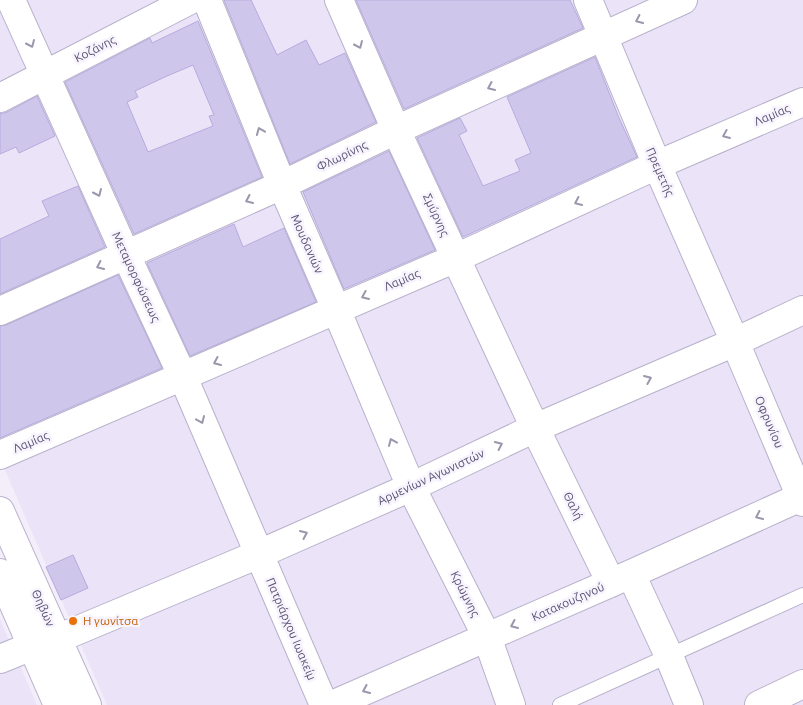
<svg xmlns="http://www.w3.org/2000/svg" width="803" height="705" font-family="Ubuntu,sans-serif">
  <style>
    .residential { fill: #ebe3f7 }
    .building { fill: #cfc7eb; stroke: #b6abde; fill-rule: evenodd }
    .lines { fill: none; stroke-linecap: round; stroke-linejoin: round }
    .lane-casing { stroke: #b8b1ca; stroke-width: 16 }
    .street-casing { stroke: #b8b1ca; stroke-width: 30 }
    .secondary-casing { stroke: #bbb2ce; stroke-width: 30 }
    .lane { stroke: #fff; stroke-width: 14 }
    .street { stroke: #fff; stroke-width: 28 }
    .secondary { stroke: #fff; stroke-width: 28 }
    .oneway { stroke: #9b97ac }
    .food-dot { fill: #e8710a; stroke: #f8f4fd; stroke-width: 2 }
    .labels { text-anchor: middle; stroke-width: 5; stroke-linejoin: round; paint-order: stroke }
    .street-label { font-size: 12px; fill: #595274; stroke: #f8f4fd }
    .food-label { font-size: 12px; fill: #c56008; stroke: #f8f4fd; text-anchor: start }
  </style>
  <rect width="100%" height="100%" fill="#f4eefb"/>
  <path class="residential" d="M0 0H189L0 90Z
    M218 0H803V705H107L0 459V109Z
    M0 619 37 705H0Z"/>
  <path class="building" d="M224 0H251L277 55 306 40 319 65 345 53 376 122 290 164Z
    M356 0H570L583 28 404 109Z
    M198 21 262 177 134 234 65 82 150 38 152 43ZM193 65 214 115 209 116 213 126 148 152 127 102 138 97 135 91 167 76Z
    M595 57 619 118 637 157 463 237 417 138 460 118 467 131 459 135 483 186 520 171 515 160 531 153 507 97Z
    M37 96 55 136 19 153 16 147 0 154V114L7 112Z
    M389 151 435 250 344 289 303 192Z
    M78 186 105 247 0 294V239L49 216 42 201Z
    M234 224 243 247 284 228 316 302 190 356 147 263Z
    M118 275 162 368 0 438V326L6 325Z
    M73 555 88 588 61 600 46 567Z"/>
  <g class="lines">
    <defs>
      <path id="lane" d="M560 705 803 595"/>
      <path id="street" d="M11 0 126 255 183 377 324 705
        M207 0 282 185 336 309 411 487 487 637 511 705
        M339 0 396 130 535 428 611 583
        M588 0 657 165 735 342 803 502
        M0 98 190 0
        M0 311 282 185 396 130 683 0
        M0 455 456 258 657 165 803 102
        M631 574 669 656 689 705
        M57 639 259 554 411 487 535 428 735 342 803 310
        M0 659 32 646
        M332 705 631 574 803 496
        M759 705 803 684"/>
      <path id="secondary" d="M0 511 87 705
        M0 573 58 705"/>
    </defs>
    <use href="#lane" class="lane-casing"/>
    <use href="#street" class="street-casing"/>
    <use href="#secondary" class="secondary-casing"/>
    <use href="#lane" class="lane"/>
    <use href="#street" class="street"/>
    <use href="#secondary" class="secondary"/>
  </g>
  <defs><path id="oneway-chevron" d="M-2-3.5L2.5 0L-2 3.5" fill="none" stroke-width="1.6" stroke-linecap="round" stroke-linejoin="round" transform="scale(1.25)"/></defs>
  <g class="oneway">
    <use href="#oneway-chevron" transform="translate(639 20) rotate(155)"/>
    <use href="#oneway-chevron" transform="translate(31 44) rotate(66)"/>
    <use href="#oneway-chevron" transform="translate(359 45) rotate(66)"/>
    <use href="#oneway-chevron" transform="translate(491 87) rotate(156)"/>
    <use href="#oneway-chevron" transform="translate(260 131) rotate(-112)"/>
    <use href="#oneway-chevron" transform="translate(726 135) rotate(157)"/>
    <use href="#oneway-chevron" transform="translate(98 193) rotate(66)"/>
    <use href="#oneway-chevron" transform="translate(249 200) rotate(156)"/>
    <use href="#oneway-chevron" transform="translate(578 202) rotate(155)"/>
    <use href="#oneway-chevron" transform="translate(100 266) rotate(155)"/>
    <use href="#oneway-chevron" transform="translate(365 296) rotate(157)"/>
    <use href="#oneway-chevron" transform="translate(217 362) rotate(156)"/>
    <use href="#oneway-chevron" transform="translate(648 379) rotate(-23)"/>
    <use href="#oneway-chevron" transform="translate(201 420) rotate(67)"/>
    <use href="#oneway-chevron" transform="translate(392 442) rotate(-113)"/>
    <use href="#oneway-chevron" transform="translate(499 445) rotate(-25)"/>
    <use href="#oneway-chevron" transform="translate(759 516) rotate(155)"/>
    <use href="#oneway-chevron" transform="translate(304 534) rotate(-24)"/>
    <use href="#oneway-chevron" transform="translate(514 625) rotate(156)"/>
    <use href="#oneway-chevron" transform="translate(366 690) rotate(156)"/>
  </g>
  <circle class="food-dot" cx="73" cy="621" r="5"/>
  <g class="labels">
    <g class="street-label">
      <text transform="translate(95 49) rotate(-27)" y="4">Κοζάνης</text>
      <text transform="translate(772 115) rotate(-23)" y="4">Λαμίας</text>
      <text transform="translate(342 156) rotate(-26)" y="4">Φλωρίνης</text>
      <text transform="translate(660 172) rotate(66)" y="4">Πρεμετής</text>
      <text transform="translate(436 215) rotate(65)" y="4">Σμύρνης</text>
      <text transform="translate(307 244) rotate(66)" y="4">Μουδανιών</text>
      <text transform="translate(136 277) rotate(65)" y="4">Μεταμορφώσεως</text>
      <text transform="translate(402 280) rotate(-23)" y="4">Λαμίας</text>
      <text transform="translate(769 422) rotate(67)" y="4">Οφρυνίου</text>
      <text transform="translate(31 442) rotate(-23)" y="4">Λαμίας</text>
      <text transform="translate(431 477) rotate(-25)" y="4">Αρμενίων Αγωνιστών</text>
      <text transform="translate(573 506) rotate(64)" y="4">Θαλή</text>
      <text transform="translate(465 594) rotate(63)" y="4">Κρώμνης</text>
      <text transform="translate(568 602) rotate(-24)" y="4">Κατακουζηνού</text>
      <text transform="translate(43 608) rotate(66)" y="4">Θηβών</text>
      <text transform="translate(291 629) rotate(67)" y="4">Πατριάρχου Ιωακείμ</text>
    </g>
    <g class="food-label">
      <text x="83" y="625">Η γωνίτσα</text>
    </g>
  </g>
</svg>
